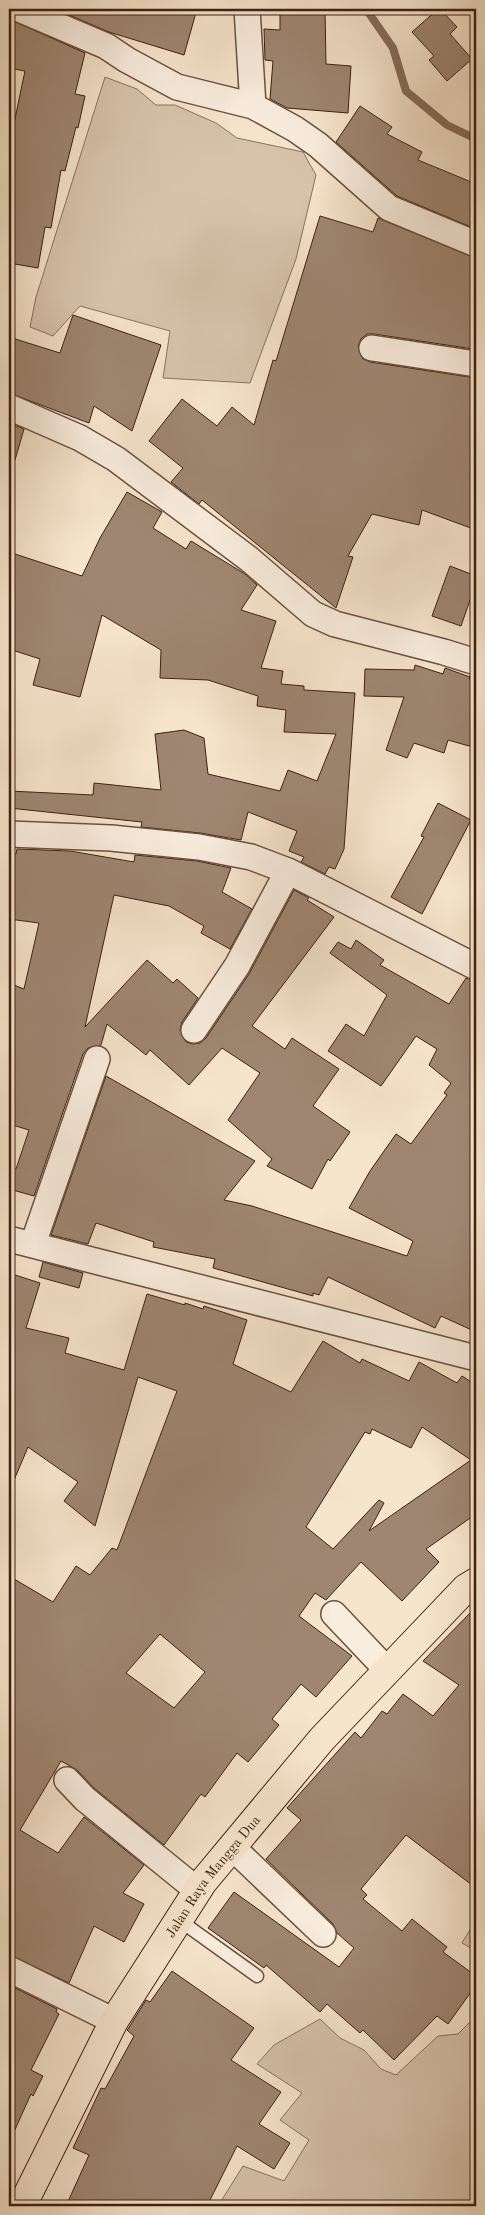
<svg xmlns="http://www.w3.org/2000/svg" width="485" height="2215" font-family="'Old Standard TT',serif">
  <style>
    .green { fill: #d7c3ac; stroke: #8a725e }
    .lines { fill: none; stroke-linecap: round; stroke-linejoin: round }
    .stream { stroke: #876d5a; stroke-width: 8 }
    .building { fill: #9e8672; stroke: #3e2010; fill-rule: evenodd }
    .service-casing { stroke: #6c513f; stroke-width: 15 }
    .minor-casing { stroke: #6c513f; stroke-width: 28 }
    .trunk-casing { stroke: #3e2010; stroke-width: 30 }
    .service { stroke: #f9edde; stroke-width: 12 }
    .minor { stroke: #f9edde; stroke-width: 25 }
    .trunk { stroke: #f6e4cc; stroke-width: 28 }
    .labels { text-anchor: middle; stroke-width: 4; stroke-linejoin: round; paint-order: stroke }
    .street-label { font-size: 14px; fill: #3e2010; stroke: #f9edde }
  </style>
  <rect width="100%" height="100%" fill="#f6e4cc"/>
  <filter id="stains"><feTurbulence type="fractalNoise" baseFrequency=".004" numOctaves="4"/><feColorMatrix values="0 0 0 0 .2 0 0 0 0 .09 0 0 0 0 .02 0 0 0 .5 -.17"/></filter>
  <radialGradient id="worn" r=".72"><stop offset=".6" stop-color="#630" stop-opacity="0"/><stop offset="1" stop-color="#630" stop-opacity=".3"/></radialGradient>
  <path class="green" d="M105 77 137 89 156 105H175L216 123 237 138 303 152 316 175 296 259 250 383 163 378 170 331 80 306 53 336 30 327 36 297Z
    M476 1920V1951L462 1943Z
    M476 2016V2206H218L243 2166 284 2181 309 2140 280 2120 302 2093 257 2064 274 2045 320 2019 340 2038 364 2050 381 2069 396 2075 438 2036 458 2034Z"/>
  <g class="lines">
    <path class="stream" d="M366 9 393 48 406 91 447 125 476 139"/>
  </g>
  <path class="building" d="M55 9H197L184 55 109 32Z
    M280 9H325L326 64 351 66 348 113 287 108 270 99 273 61 265 60 264 29 280 30Z
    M438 9H440L457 27 450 34 472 59 447 81 429 60 434 56 412 32Z
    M9 19 85 53 75 94 85 96 78 128 76 127 65 171 61 170 51 228 45 227 38 268 9 263V147L25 71 9 68Z
    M360 106 392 127 387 134 422 152 418 160 476 184V229L397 196 336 142Z
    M320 216 373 232 378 218 476 258V326L473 349 374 334H367L361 339 358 346 363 359 370 362 476 378V530L422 510 419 525 372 514 348 556 353 557 336 608 202 500 199 504 171 482 183 468 149 441 182 399 217 426 232 407 254 425 273 360 276 361Z
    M73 315 161 345 132 431 94 406 89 423 9 393V337L60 353Z
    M9 423 24 429 15 460 9 459Z
    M127 492 162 512 153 528 186 549 191 541 245 574 257 585 241 610 276 621 261 668 283 671 281 684 304 686V690L355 693 344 849 335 869 329 867 325 874 301 862 304 857 289 851 297 831 248 812 241 840 200 833 141 827 142 822 9 808V791L93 795 94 783 161 790 155 734 184 730 204 738 208 774 280 791 288 770 317 781 336 734 284 732 286 710 257 706 258 696 208 680 160 678 161 650 102 615 80 697 33 685 40 659 9 649V552L82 576 100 538Z
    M450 566 476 576V583L461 626 432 616Z
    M415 665 443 674 445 668 470 677 469 679 476 681V748L448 740 444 753 414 743 407 758 386 750 404 697 364 696 365 669 414 670Z
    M438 803 471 820 422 914 391 897 424 837 421 836Z
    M17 849 70 851 134 862 135 855 197 861 231 868 222 892 252 909 230 949 201 933 204 926 169 906 114 895 85 1027 147 960 173 983 177 979 198 998 182 1022 180 1030 186 1042 193 1044 200 1043 206 1038 249 974 294 890 309 898 307 900 334 917 252 1026 285 1049 292 1038 339 1069 313 1106 350 1132 330 1161 328 1159 312 1189 267 1166 272 1159 228 1120 260 1073 222 1048 189 1085 150 1050 146 1055 107 1024 101 1045 88 1048 83 1054 34 1196 9 1189V1167L16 1169 29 1130 9 1124V983L24 989 39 923 9 919V853L16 854Z
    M356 940 384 960 380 965 449 1004 466 978 476 981V1332L441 1316 435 1328 328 1277 319 1295 313 1293V1296L213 1268 215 1259 153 1247 154 1242 96 1223 88 1244 51 1235 106 1076 255 1161 224 1200 252 1206 407 1256 413 1241 349 1208 370 1171 396 1134 411 1144 447 1095 444 1093 451 1083 429 1065 437 1049 416 1036 381 1086 328 1051 346 1024 364 1036 387 995 330 953 338 942 351 949Z
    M43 1262 83 1273 79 1288 39 1277Z
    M9 1273 40 1283 26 1328 69 1338 65 1353 124 1370 147 1294 185 1305V1303L203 1309 204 1306 247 1320 233 1364 291 1392 323 1341 360 1363 362 1359 409 1381 419 1362 457 1383 462 1376 476 1385V1514L426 1549 439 1562 402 1601 361 1562 326 1600 315 1593 299 1616 352 1656 316 1697 301 1684 272 1719 279 1725 248 1762 237 1753 205 1797 201 1794 164 1845 94 1788 77 1770 61 1761 20 1830 58 1853 84 1817 144 1865 123 1893 144 1904 124 1942 94 1926 69 1983 9 1955V1576L53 1602 76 1566 90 1575 112 1548 117 1550 177 1391 138 1377 95 1526 64 1501 78 1482 28 1447 9 1492ZM422 1427 471 1460 369 1531 384 1503 379 1500 333 1549 306 1527 365 1432 370 1434 372 1429 411 1448ZM160 1634 205 1672 174 1708 126 1673Z
    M476 1607V1888L406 1835 361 1889 367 1895 363 1899 402 1931 412 1919 447 1947 443 1952 476 1976V1985L448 2024 437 2016 394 2060 363 2030 360 2033 327 2004 320 2012 266 1965 264 1968 208 1928 234 1892 339 1967 354 1948 337 1933 333 1924 266 1859 301 1820 287 1808 355 1732 361 1738 382 1711 387 1714 403 1694 433 1716 459 1685 423 1661Z
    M172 1971 254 2028 231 2060 281 2092 259 2124 290 2143 274 2169 237 2146 207 2206H66L89 2155 73 2148 101 2088 105 2089 134 2036 127 2030 128 2029 146 2000 150 2002Z
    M9 1985 57 2009 56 2012 59 2014 31 2070 43 2076 33 2096 31 2094 9 2143Z"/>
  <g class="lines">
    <defs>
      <path id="service" d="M179 1920 257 1976"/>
      <path id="minor" d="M19 9 106 46 127 60 177 87 253 106 295 129 318 145 389 208 476 244
        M247 9 253 106
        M372 348 476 364
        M9 407 80 438 116 459 249 559 313 614 335 624 444 652 476 662
        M9 834 111 838 199 847 251 857 288 871 476 967
        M194 1030 237 966 288 871
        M9 1239 476 1358
        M33 1244 97 1059
        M334 1614 387 1670
        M67 1780 85 1799 197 1890
        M232 1847 323 1934
        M9 1969 114 2021"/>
      <g id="trunk">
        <path id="s1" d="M22 2206 114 2021 203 1882 322 1739 466 1588 476 1582"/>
      </g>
    </defs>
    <use href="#service" class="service-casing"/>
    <use href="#minor" class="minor-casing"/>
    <use href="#trunk" class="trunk-casing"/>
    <use href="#service" class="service"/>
    <use href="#minor" class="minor"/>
    <use href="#trunk" class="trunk"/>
  </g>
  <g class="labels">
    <g class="street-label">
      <text dy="5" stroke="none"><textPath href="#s1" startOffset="382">Jalan Raya Mangga Dua</textPath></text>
    </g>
  </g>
  <rect width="485" height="2215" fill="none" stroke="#f6e4cc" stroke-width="30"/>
  <rect x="10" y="10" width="465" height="2195" fill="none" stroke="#3e2010" stroke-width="2.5"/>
  <rect x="15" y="15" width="455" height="2185" fill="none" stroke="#3e2010"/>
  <rect width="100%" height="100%" filter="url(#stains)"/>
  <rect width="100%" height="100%" fill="url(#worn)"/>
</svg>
